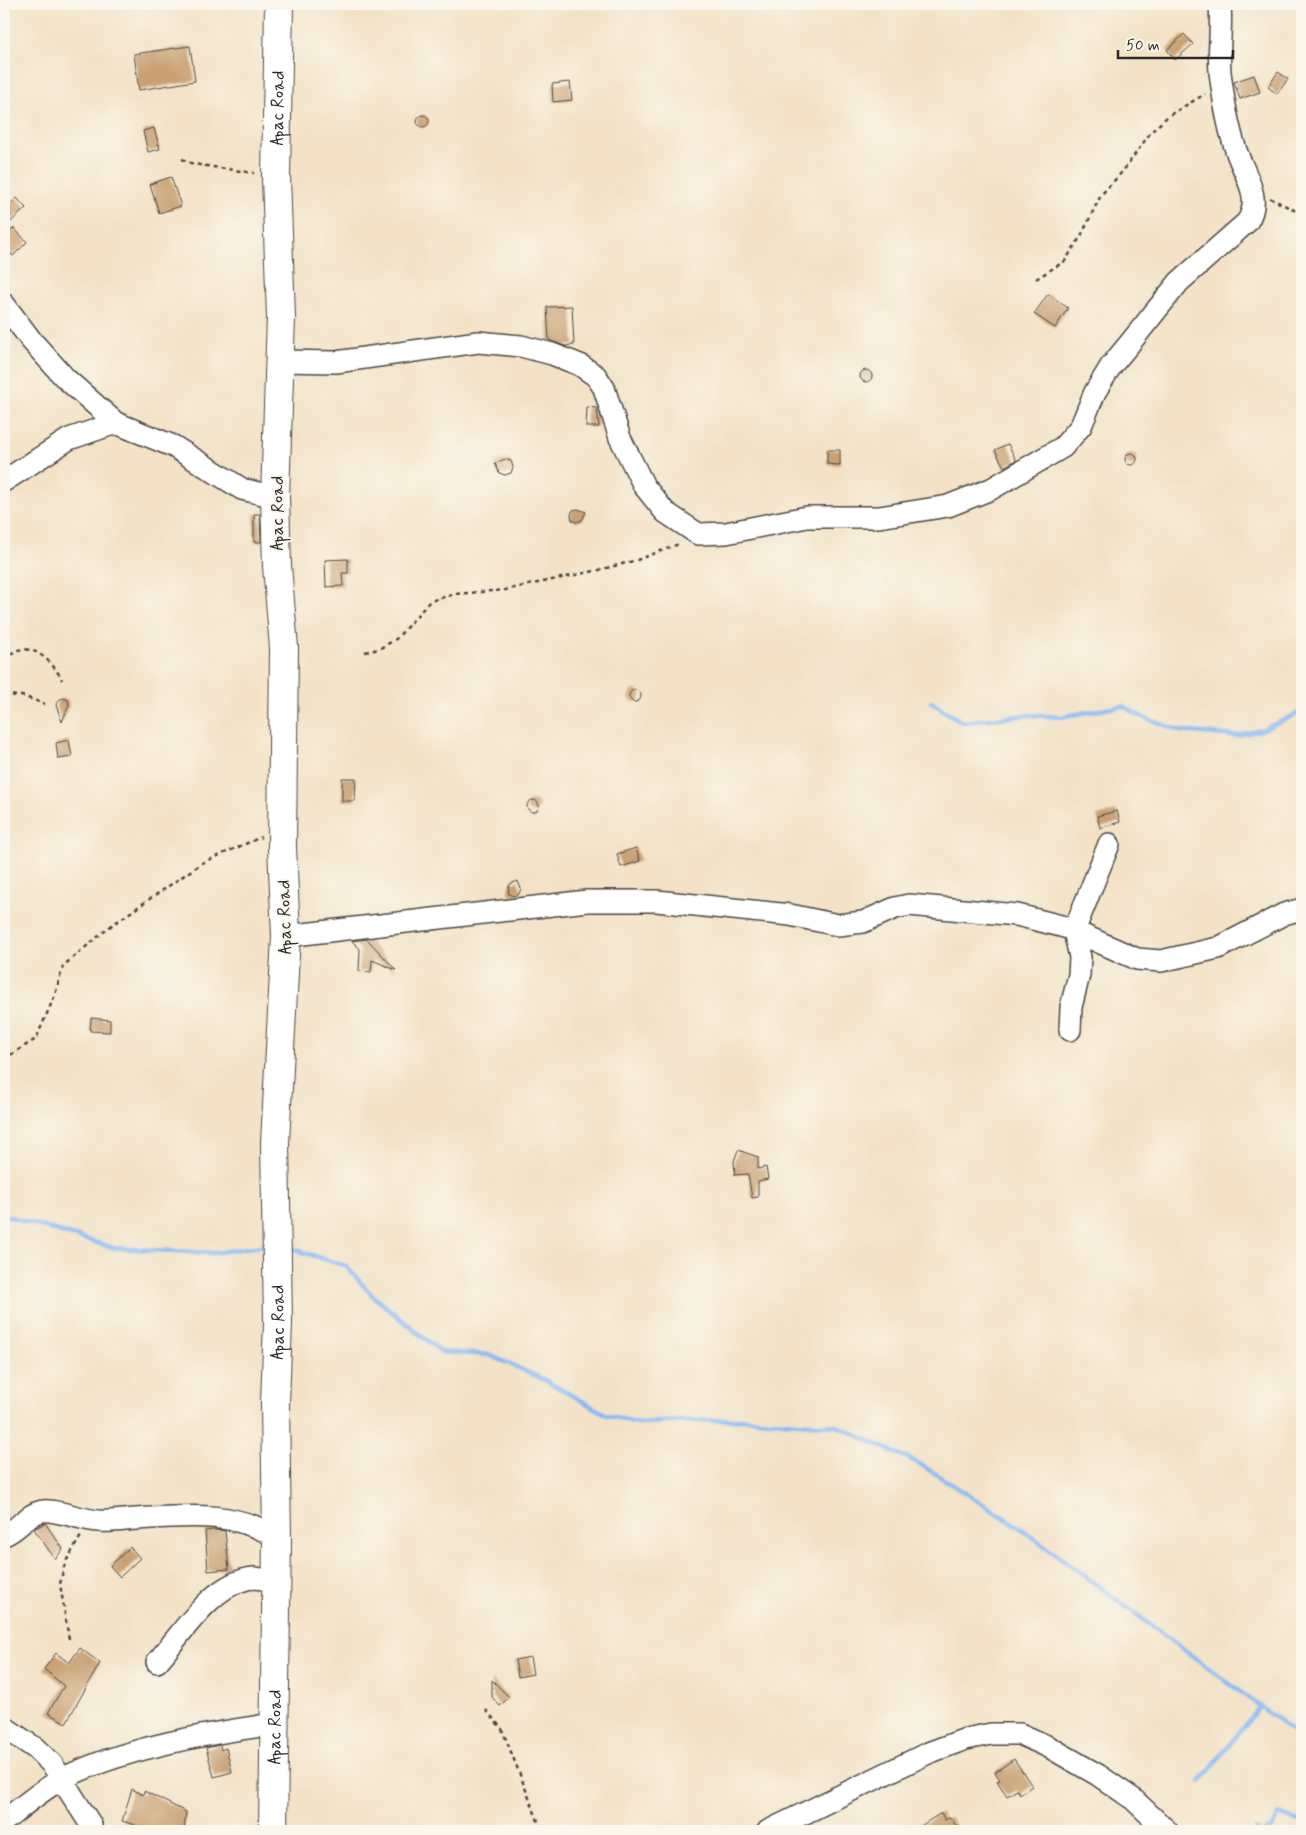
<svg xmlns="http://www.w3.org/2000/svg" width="1306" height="1835" font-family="Mynerve,sans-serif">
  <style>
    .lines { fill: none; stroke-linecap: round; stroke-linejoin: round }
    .stream { stroke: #88baf5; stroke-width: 4.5 }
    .building { fill: #c9a173 }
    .minor-casing { stroke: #494642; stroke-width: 24 }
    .major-casing { stroke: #494642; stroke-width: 30 }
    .path { stroke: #494642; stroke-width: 2.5; stroke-dasharray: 4 4; stroke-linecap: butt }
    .minor { stroke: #fff; stroke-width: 21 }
    .major { stroke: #fff; stroke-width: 28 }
    .labels { text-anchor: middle; stroke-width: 4; stroke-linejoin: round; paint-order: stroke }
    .street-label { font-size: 18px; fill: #2b2b2b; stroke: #fbf7ec }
  </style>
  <rect width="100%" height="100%" fill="#fbf7ec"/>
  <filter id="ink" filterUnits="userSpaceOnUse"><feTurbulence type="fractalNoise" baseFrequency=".02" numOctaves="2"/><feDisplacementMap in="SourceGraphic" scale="10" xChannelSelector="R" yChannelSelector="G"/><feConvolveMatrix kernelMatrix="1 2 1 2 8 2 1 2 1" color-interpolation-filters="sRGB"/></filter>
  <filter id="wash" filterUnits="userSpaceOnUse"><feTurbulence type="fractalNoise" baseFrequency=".0096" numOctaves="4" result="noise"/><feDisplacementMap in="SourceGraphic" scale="20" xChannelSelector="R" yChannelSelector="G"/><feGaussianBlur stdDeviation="1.12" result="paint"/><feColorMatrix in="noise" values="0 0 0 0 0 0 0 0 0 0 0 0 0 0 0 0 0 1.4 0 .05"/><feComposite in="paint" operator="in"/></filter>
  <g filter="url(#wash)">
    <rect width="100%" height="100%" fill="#f3e2c6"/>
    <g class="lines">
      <path class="stream" d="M931 702 962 722 1029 715 1060 717 1123 706 1142 717 1181 731 1235 736 1261 730 1302 712
        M4 1215 114 1248 214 1253 267 1245
        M287 1247 346 1266 373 1296 441 1352 489 1355 543 1379 607 1415 638 1423 744 1419 837 1426 920 1464 1022 1529 1302 1738
        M1200 1782 1260 1706
        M1256 1830 1258 1831
        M1265 1831 1272 1828 1279 1814 1302 1822"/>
    </g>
    <g id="blocks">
      <path class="building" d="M1184 34 1193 44 1175 60 1167 50Z
        M190 46 195 81 139 90 134 54Z
        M1278 72 1288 79 1277 94 1268 87Z
        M1254 75 1260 92 1240 99 1234 82Z
        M570 82 572 100 553 102 552 84Z
        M417 121a6 6 0 1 1 12 0a6 6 0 1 1-12 0Z
        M154 128 160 149 148 152 143 131Z
        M171 177 181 206 159 213 150 184Z
        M17 198 26 208 4 228V210Z
        M14 228 27 242 13 256 4 246V238Z
        M1048 294 1068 308 1055 328 1034 314Z
        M572 306 574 345 565 346 549 340 547 307Z
        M860 376a6 6 0 1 1 12 0a6 6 0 1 1-12 0Z
        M587 407 597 408 599 427H586Z
        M1008 444 1016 460 1004 467 995 450Z
        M827 450H840V465L827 464Z
        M1125 459a6 6 0 1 1 12 0a6 6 0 1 1-12 0Z
        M505 459 511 461 513 467 511 473 505 475 499 473 495 463Z
        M578 509 586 512 582 520 577 522 572 520 571 515 573 510Z
        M254 514H260L261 542H254Z
        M348 559V573H342L343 586 326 587 325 560Z
        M629 696a6 6 0 1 1 12 0a6 6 0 1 1-12 0Z
        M63 698 68 700 69 705 62 722 56 705 59 700Z
        M69 740 72 757 58 759 56 743Z
        M342 778H356L355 801H342Z
        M527 806a6 6 0 1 1 12 0a6 6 0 1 1-12 0Z
        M1117 811 1120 822 1100 828 1097 816Z
        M636 848 640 861 621 867 617 854Z
        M518 881 521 889 519 894 514 896 509 894 508 889 510 884Z
        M367 939 396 970 372 960 371 972 359 971 360 949 352 941Z
        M91 1018 110 1020V1032L90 1031Z
        M738 1150 758 1157V1169L766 1167 768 1179 758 1181V1197L752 1198 748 1174 735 1175 734 1161Z
        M45 1523 63 1549 55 1559 34 1529Z
        M213 1530 225 1531 229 1569 208 1571 205 1531Z
        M130 1547 140 1558 120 1577 110 1566Z
        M80 1648 100 1663 66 1723 48 1713 64 1686 44 1669 56 1653 69 1663Z
        M530 1657 533 1674 518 1677 515 1660Z
        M492 1680 509 1697 500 1706 492 1697Z
        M220 1745 221 1750 226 1748 232 1772 214 1777 206 1748Z
        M1014 1759 1032 1786 1020 1794 1017 1790 1007 1796 997 1781 1000 1780 995 1772Z
        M132 1789 143 1795 144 1791 186 1812 184 1831H155L122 1821Z
        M941 1813 945 1820 950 1817 960 1831H913Z"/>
    </g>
  </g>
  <g filter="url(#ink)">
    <use href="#blocks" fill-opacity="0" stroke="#494642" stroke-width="1"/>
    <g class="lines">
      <defs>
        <path id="minor" d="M4 304 31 340 65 378 116 423 173 446 242 489 275 497
          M279 361 336 362 478 342 521 346 552 354 580 365 596 376 604 388 620 438 644 486 665 512 698 534 726 533 807 517H879L948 506 991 489 1063 447 1081 426 1095 392 1111 366 1130 343 1179 282 1247 222C1264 197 1242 172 1235 147 1227 123 1223 97 1220 72 1218 50 1222 27 1220 4
          M4 481 69 439 116 423
          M286 936 587 901H657L790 915 838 925 863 922 895 908 909 905 1017 915 1065 927 1137 959 1161 961 1218 948 1284 914 1302 909
          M1070 1030 1071 1007 1079 975 1080 957 1074 931 1109 844
          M4 1535C18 1530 27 1514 42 1511 54 1509 83 1520 98 1521 111 1522 124 1520 136 1519 184 1516 235 1510 277 1538
          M157 1662C182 1634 213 1581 254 1578 261 1578 270 1581 277 1582
          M4 1727 35 1748 52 1764 91 1825
          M4 1821C22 1807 41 1790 62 1779 122 1748 208 1733 275 1724
          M768 1831 928 1753 966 1739 991 1734H1020L1049 1747 1098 1775 1133 1799 1167 1831"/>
        <g id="major">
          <path id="s1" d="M273 1831 277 1538 275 1403 278 1322 275 1143 286 936 282 847 284 648 277 566 275 497 281 317 276 177 279 4"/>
        </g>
      </defs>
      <use href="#minor" class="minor-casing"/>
      <use href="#major" class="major-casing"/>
      <path class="path" d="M182 159 193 164 254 173
        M1270 198 1302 214
        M1036 279 1065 261 1081 236 1101 195 1123 171 1151 132 1168 116 1205 94
        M365 652 379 649 396 639 430 601 455 594 505 590 599 570 637 560 679 544
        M4 659C8 656 13 652 18 650 37 645 55 665 62 680
        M4 695 22 696 45 704
        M4 1059 36 1039 55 995 63 966 112 925 202 863 261 837
        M69 1639 60 1584 65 1563 81 1536
        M486 1710 502 1729 542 1831"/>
      <use href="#minor" class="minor"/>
      <use href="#major" class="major"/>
    </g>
  </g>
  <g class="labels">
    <g class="street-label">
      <text dy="6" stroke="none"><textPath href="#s1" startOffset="1724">Apac Road</textPath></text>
      <text transform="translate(277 513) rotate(-90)" y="6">Apac Road</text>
      <text transform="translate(284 917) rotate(-91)" y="6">Apac Road</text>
      <text dy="6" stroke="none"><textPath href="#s1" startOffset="509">Apac Road</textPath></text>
      <text dy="6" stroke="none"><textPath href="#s1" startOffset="104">Apac Road</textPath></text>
    </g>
  </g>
  <rect width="1306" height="1835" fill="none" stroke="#fbf7ec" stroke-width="20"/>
  <path d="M1118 50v8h115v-8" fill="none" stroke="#2b2b2b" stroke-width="2.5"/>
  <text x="1126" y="50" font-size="15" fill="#2b2b2b" stroke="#fbf7ec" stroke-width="4" paint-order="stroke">50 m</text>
</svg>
